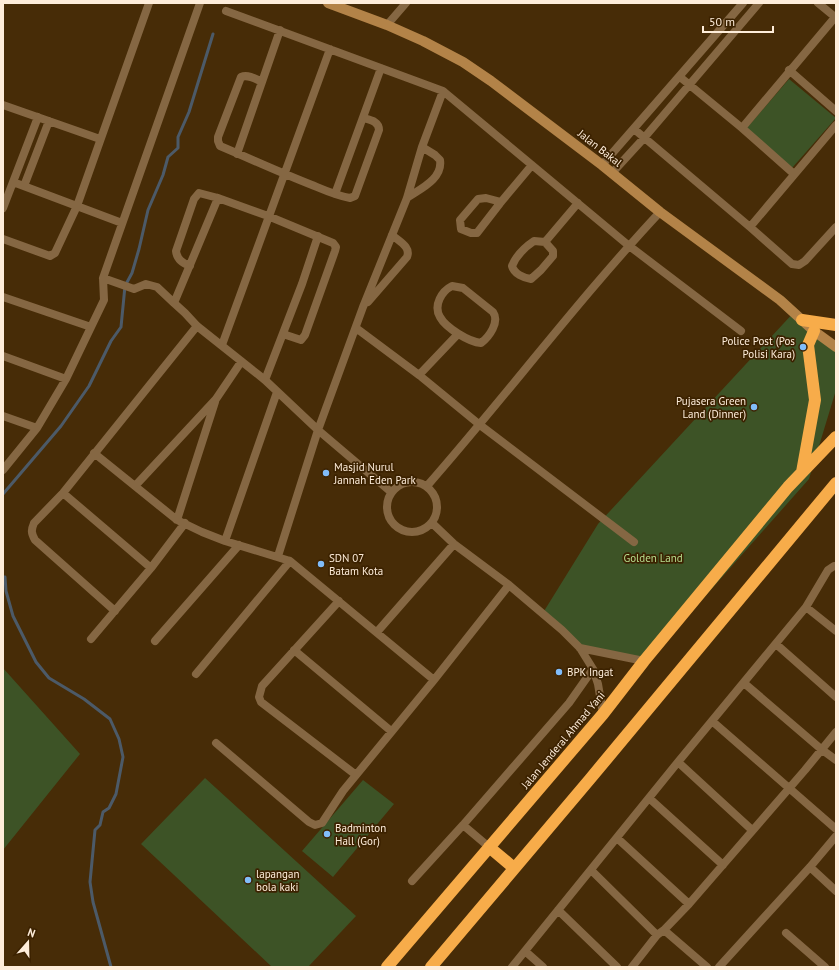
<svg xmlns="http://www.w3.org/2000/svg" width="839" height="970" font-family="'PT Sans',sans-serif">
  <style>
    .green { fill: #3d5326 }
    .lines { fill: none; stroke-linecap: round; stroke-linejoin: round }
    .stream { stroke: #4c5a68; stroke-width: 3 }
    .street { stroke: #856743; stroke-width: 8 }
    .secondary { stroke: #b38348; stroke-width: 10 }
    .highway { stroke: #f7ac4a; stroke-width: 12 }
    .poi-dot { fill: #81bdfa; stroke: #3c2200; stroke-width: 1.5 }
    .labels { text-anchor: middle; stroke-width: 3.5; stroke-linejoin: round; paint-order: stroke }
    .street-label { font-size: 11px; fill: #feedda; stroke: #3c2200 }
    .poi-label { font-size: 11px; fill: #feedda; stroke: #3c2200; text-anchor: start }
    .park-label { font-size: 11px; fill: #b6dd8e; stroke: #3c2200 }
  </style>
  <rect width="100%" height="100%" fill="#472c07"/>
  <path class="green" d="M789 79 836 118 792 168 746 129Z
    M796 310 836 343V390L809 479 647 662 581 650 541 616 598 524Z
    M3 668 80 754 3 850Z
    M205 778 356 916 308 967H272L141 844Z
    M363 780 394 804 333 877 302 851Z"/>
  <g class="lines">
    <path class="stream" d="M3 494 61 426 89 386 111 341 121 327 125 286 132 273 139 249 148 210 163 175 168 157 178 148V137L189 112 213 34
      M3 577H5L6 591 13 616 36 662 49 678 84 699 110 719 119 739 123 757 116 794 109 808 103 812 100 825 95 830 90 882 93 902 111 967"/>
    <path class="street" d="M818 3 835 17
      M226 11 443 91 628 245 741 331
      M387 25 406 3
      M789 70 836 111
      M680 77 742 128 794 174
      M262 82C256 79 248 74 241 77L218 137V141L220 146C251 159 281 173 312 185 324 190 337 196 350 198L355 196 379 130C379 121 370 120 363 118
      M3 105 100 139
      M742 128 836 16
      M634 129 750 227 792 264 799 265 805 261 836 227
      M237 154 280 30
      M602 165 743 3
      M612 173 644 138 759 3
      M13 182 122 223
      M24 186 49 121
      M335 194 381 68
      M218 198 174 303 185 313 197 326 265 380 318 430 391 492
      M407 198C420 189 443 179 440 160L435 155 422 147
      M501 202 486 198 478 199 460 220 461 229 471 233H477L501 202 532 165
      M3 208 38 117
      M750 227 836 125
      M3 239 50 256 55 253 77 206 149 3
      M534 241 545 242 553 251V256L541 270 531 279C524 278 514 274 512 266 516 256 525 247 534 241Z
      M545 242 578 203
      M190 266C183 263 177 260 176 251L194 199 199 193 218 198 268 216 333 243 336 247 335 251 305 335 301 340 283 334
      M103 278 134 289 146 284 157 287 174 303
      M452 286 463 288 493 312C500 322 489 337 481 343 469 342 446 328 440 317 433 305 442 291 452 286Z
      M3 297 91 327
      M368 302 407 257C411 247 400 242 392 235
      M356 328 419 375 480 425 634 542
      M222 345 330 49
      M3 356 66 379
      M419 375 458 334
      M265 380 302 284 318 236
      M3 416 37 428
      M94 453 177 520 202 532 225 541 290 561 196 674
      M3 470 37 428 66 379 104 300 103 278 200 3
      M387 507a25 25 0 1 1 50 0a25 25 0 1 1-50 0Z
      M135 486 216 399 241 362
      M427 486C506 396 578 300 660 212
      M63 493 151 568
      M177 520 215 402
      M432 523 454 544 509 585 562 630 580 648 593 669 598 684 603 714
      M225 541 277 392
      M278 556 318 430 363 307 407 198 422 147 443 91
      M290 561 434 680
      M339 601 262 686 259 697 261 702 356 775
      M806 607 836 631
      M115 611 35 540C31 533 31 530 34 523L63 493 197 326
      M377 632 454 544
      M91 639 151 568 185 523
      M155 641 239 545
      M776 644 836 697
      M580 648 644 661
      M294 650 391 731
      M744 683 821 749 836 760
      M712 721 836 829
      M216 743 309 822 315 825 322 823 343 791 434 680 509 585
      M678 762 752 830
      M649 798 723 865
      M463 825 569 703 593 669
      M617 838 689 904
      M810 867 836 891
      M591 870 657 935
      M412 881 463 825 489 847
      M558 910 617 967
      M664 930 707 967
      M786 933 825 967
      M525 951 543 967
      M512 967 678 762 806 607 828 570 834 566H836
      M632 967 657 935 664 930 689 904 805 770 836 732
      M719 967 810 867 836 836"/>
    <path class="secondary" d="M328 3 387 25 423 41 463 62 491 81 602 165 660 212 780 300 814 331 836 347"/>
    <path class="highway" d="M802 320 836 325
      M802 472 815 400 808 345 814 331
      M489 847 514 868
      M387 967 603 714 644 661 788 487 836 437
      M431 967 590 779 836 483"/>
  </g>
  <g class="poi-dot">
    <circle cx="803" cy="347" r="4"/>
    <circle cx="754" cy="407" r="4"/>
    <circle cx="326" cy="473" r="4"/>
    <circle cx="321" cy="564" r="4"/>
    <circle cx="559" cy="672" r="4"/>
    <circle cx="327" cy="834" r="4"/>
    <circle cx="248" cy="880" r="4"/>
  </g>
  <g class="labels">
    <g class="street-label">
      <text transform="translate(600 148) rotate(38)" y="4">Jalan Bakal</text>
      <text transform="translate(563 740) rotate(-50)" y="4">Jalan Jenderal Ahmad Yani</text>
    </g>
    <g class="poi-label">
      <text x="795" y="345" text-anchor="end">Police Post (Pos<tspan x="795" dy="13">Polisi Kara)</tspan></text>
      <text x="746" y="405" text-anchor="end">Pujasera Green<tspan x="746" dy="13">Land (Dinner)</tspan></text>
      <text x="334" y="471">Masjid Nurul<tspan x="334" dy="13">Jannah Eden Park</tspan></text>
      <text x="329" y="562">SDN 07<tspan x="329" dy="13">Batam Kota</tspan></text>
      <text x="567" y="676">BPK Ingat</text>
      <text x="335" y="832">Badminton<tspan x="335" dy="13">Hall (Gor)</tspan></text>
      <text x="256" y="878">lapangan<tspan x="256" dy="13">bola kaki</tspan></text>
    </g>
    <g class="park-label">
      <text x="653" y="562">Golden Land</text>
    </g>
  </g>
  <rect width="839" height="970" fill="none" stroke="#feedda" stroke-width="8"/>
  <g transform="translate(28 942) rotate(20)" stroke="#3c2200" stroke-width="3" paint-order="stroke">
  <path d="M0-3L7 15L0 10L-7 15Z" fill="#feedda"/>
  <text y="-6" font-size="11" font-weight="bold" text-anchor="middle" fill="#feedda">N</text>
  </g>
  <path d="M703 26v6h70v-6" fill="none" stroke="#feedda" stroke-width="2"/>
  <text x="709" y="26" font-size="12" fill="#feedda" stroke="#3c2200" stroke-width="3" paint-order="stroke">50 m</text>
</svg>
